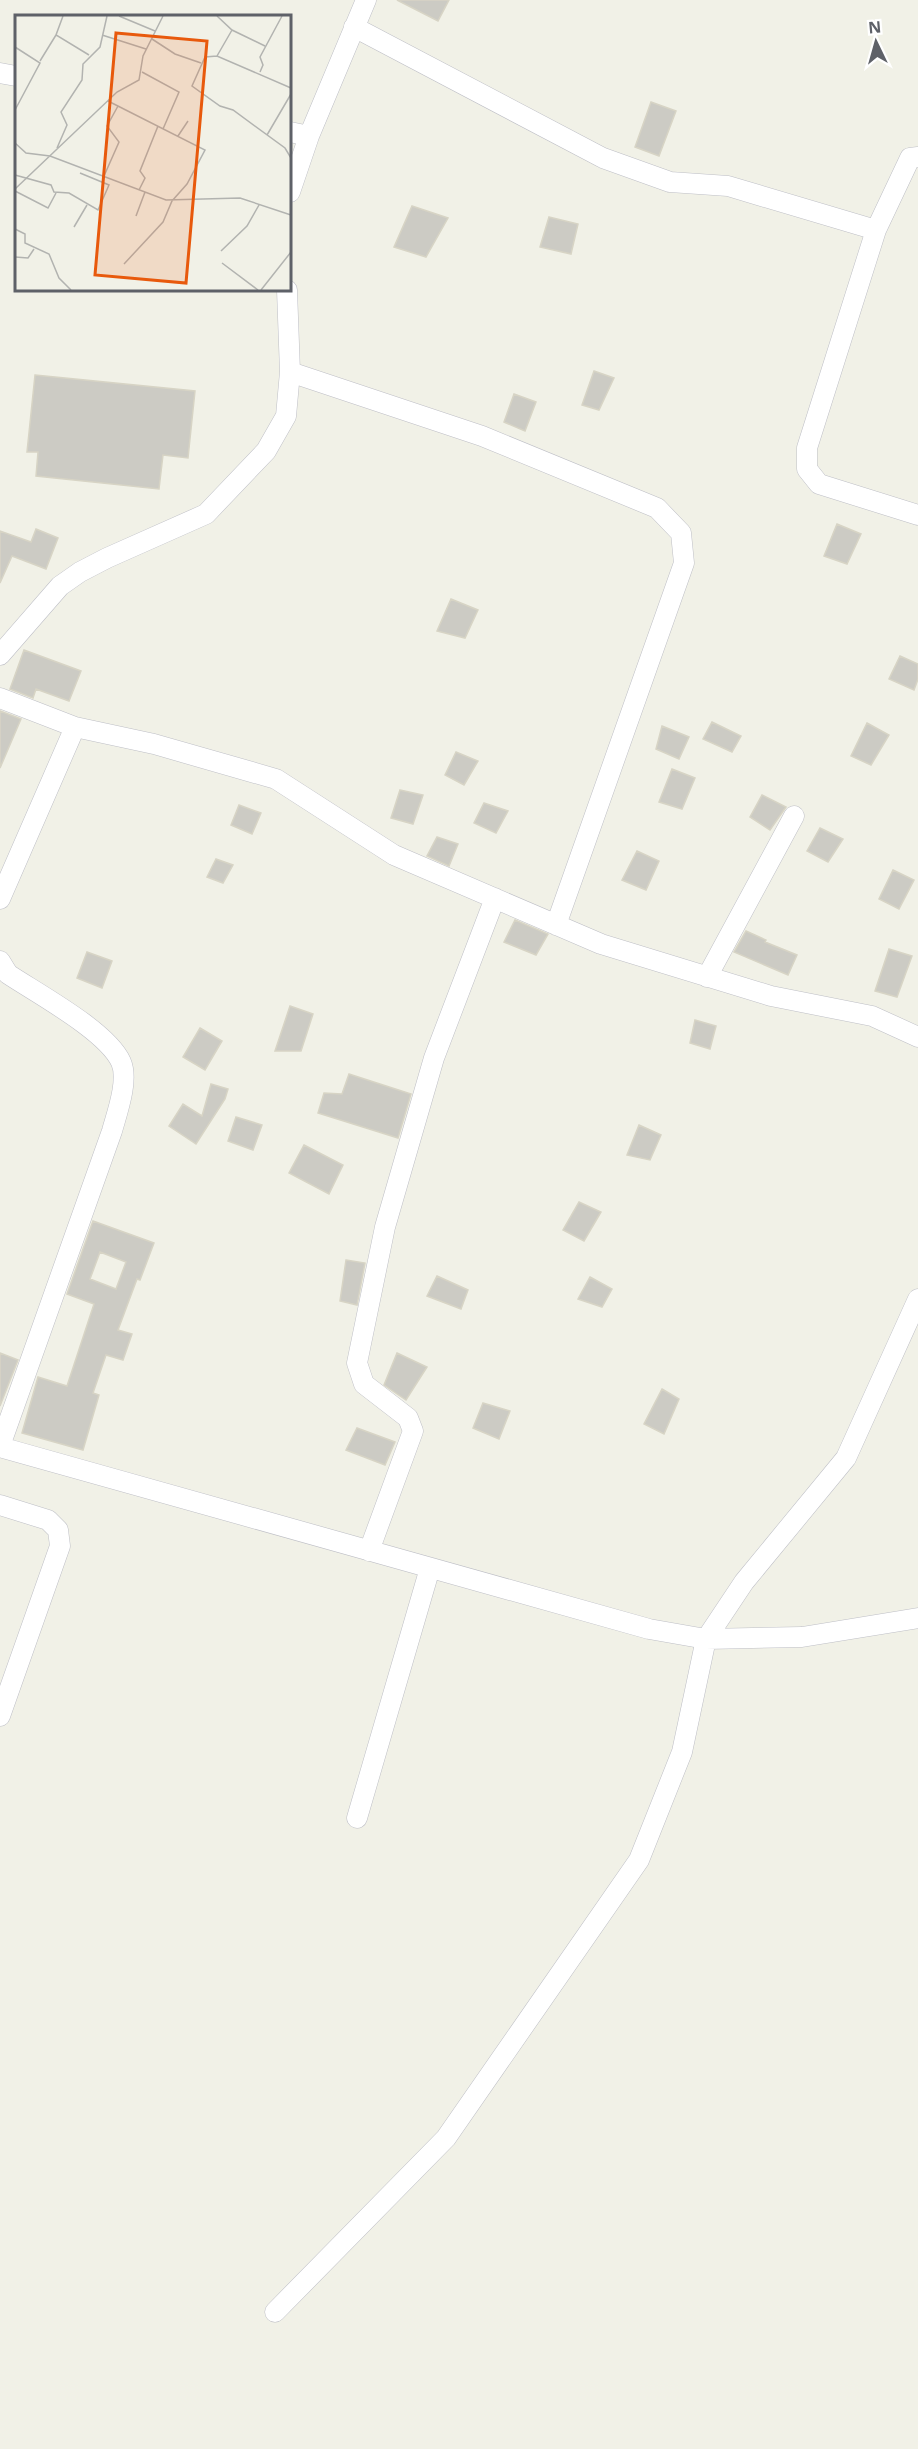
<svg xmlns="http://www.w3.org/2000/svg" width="918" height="2449" font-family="'Noto Sans',sans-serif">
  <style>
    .building { fill: #cccbc4; stroke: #d7d4c5; stroke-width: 1.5; fill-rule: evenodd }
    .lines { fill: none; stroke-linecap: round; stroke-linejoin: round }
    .minor-casing { stroke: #bebfc6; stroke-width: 21 }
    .minor { stroke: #fff; stroke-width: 20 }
    .inset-road { fill: none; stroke: #b2b3b0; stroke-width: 1.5 }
    .view { fill: #e8590c; fill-opacity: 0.15; stroke: #e8590c; stroke-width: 3 }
    .inset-edge { fill: none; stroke: #5e6168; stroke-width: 3 }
  </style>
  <rect width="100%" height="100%" fill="#f1f1e7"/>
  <path class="building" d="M397 0H449L438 21Z
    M651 102 676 111 659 156 635 147Z
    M412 206 448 218 426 257 394 247Z
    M549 217 578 224 571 254 540 247Z
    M594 371 614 378 599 410 582 405Z
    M35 375 195 391 188 458 163 455 159 489 36 476 38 452H27Z
    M514 394 536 402 525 431 504 422Z
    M837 524 861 534 847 564 824 556Z
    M36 529 58 538 46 569 12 556 0 583V531L31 542Z
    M451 599 478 610 465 638 437 631Z
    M24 650 81 671 69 701 36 689 33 698 10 689Z
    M900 656 918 664V679L914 690 889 679Z
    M0 711 21 719 0 768Z
    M712 722 741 736 732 752 703 739Z
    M867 723 889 735 871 765 851 756Z
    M662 726 689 737 679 759 656 749Z
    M456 752 478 761 464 785 445 775Z
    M672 769 695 778 682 809 659 802Z
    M400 790 423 795 413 824 391 818Z
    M762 795 786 807 770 830 750 817Z
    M484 803 508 811 496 833 474 823Z
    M239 805 261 813 252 834 231 825Z
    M820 828 843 839 828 862 807 851Z
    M437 837 458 844 449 866 427 856Z
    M637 851 659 861 646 890 622 880Z
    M216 859 233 865 223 883 207 877Z
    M893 870 914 880 899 909 879 899Z
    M515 920 548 934 536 955 504 942Z
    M746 931 766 940 765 942 797 955 788 975 734 952Z
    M889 949 912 956 897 997 875 991Z
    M87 952 112 961 102 988 77 978Z
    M290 1006 313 1014 301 1051H275Z
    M695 1020 716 1026 710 1049 690 1043Z
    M200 1028 222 1041 205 1070 183 1057Z
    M349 1074 411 1094 398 1138 318 1113 324 1093 342 1094Z
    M211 1084 228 1089 225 1099 196 1144 169 1126 183 1104 202 1116Z
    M236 1117 262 1125 253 1150 228 1141Z
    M639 1125 661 1135 650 1160 627 1155Z
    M304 1145 343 1165 329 1194 289 1173Z
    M579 1202 601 1212 584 1241 563 1230Z
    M93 1221 154 1243 140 1280 137 1279 118 1330 132 1334 123 1360 106 1355 93 1393 99 1395 83 1450 22 1433 38 1377 67 1386 94 1304 67 1294ZM100 1252 126 1262 116 1289 90 1279Z
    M346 1260 365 1263 357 1305 340 1301Z
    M437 1276 468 1290 461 1309 427 1296Z
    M590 1277 612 1289 602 1307 578 1299Z
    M0 1353 18 1360 0 1406Z
    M397 1353 427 1367 406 1400 384 1385Z
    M662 1389 679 1399 664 1434 644 1424Z
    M483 1403 510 1411 499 1439 473 1428Z
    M357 1428 395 1442 385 1465 346 1450Z"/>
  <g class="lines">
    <defs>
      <path id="minor" d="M354 27 603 158 670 182 728 186 876 230
        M0 73 16 76
        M290 132 309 136
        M918 157 910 158 876 230 807 448V469L819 484 918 515
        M290 192 309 136 366 0
        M290 372 482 436 657 508 681 533 684 563 556 925
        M0 655 60 586 80 572 107 558 206 514 266 451 286 416 290 372 287 290
        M0 698 75 727 154 744 276 779 394 855 601 944 771 996 872 1016 918 1037
        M0 899 75 727
        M0 961 8 974C38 994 107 1031 121 1062 129 1080 117 1113 112 1131L0 1446
        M707 977 794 816
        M0 1447 649 1629 706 1639 802 1637 918 1618
        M0 1505 48 1520 58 1530 60 1546 0 1716
        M369 1551 413 1431 408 1418 364 1384 357 1363 385 1227 434 1058 495 898
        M357 1818 430 1568
        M275 2312 446 2138 639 1860 682 1752 706 1639 744 1582 846 1458 918 1299"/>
    </defs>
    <use href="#minor" class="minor-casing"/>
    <use href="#minor" class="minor"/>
  </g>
  <g transform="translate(15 15)">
    <rect width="276" height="276" fill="#f1f1e7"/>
    <path class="inset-road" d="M48 1 41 20 74 40M104 1 140 16M202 1 217 15 250 31M87 20 131 34M137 24 160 39 186 48M0 32 25 48 0 95M202 41 217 15M25 46 41 20M127 57 164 77 148 114M245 57 248 50 245 42 267 1M276 73 202 41 190 42 177 71 205 91 218 95 270 133 276 143M93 86 190 135 172 169 157 186 148 207 109 249M252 120 276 79M163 121 173 106M0 128 11 138 35 141 151 185 225 183 276 200M42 133 52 110 46 97 67 65 68 49 85 32 92 1M0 160 36 170 39 177 54 178 83 195 94 170 65 158M89 161 104 127 92 111 103 91M0 174 102 77 124 65 128 41 148 1M124 175 130 163 125 156 143 111M0 176 33 193 41 178M121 201 130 177M59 212 72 190M0 214 10 219V228L34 239 44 263 56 275M206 236 232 211 244 190M0 242 13 243 19 234M207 248 243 275M246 275 276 237"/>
    <path class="view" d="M101 18 192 26 171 268 80 260Z"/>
    <rect width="276" height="276" class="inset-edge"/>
  </g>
  <g transform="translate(876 42) rotate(355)" stroke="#ffffff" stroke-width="4.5" paint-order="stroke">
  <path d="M0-4.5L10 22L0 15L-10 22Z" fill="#5e6168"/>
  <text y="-9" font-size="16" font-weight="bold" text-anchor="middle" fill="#5e6168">N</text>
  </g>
</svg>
